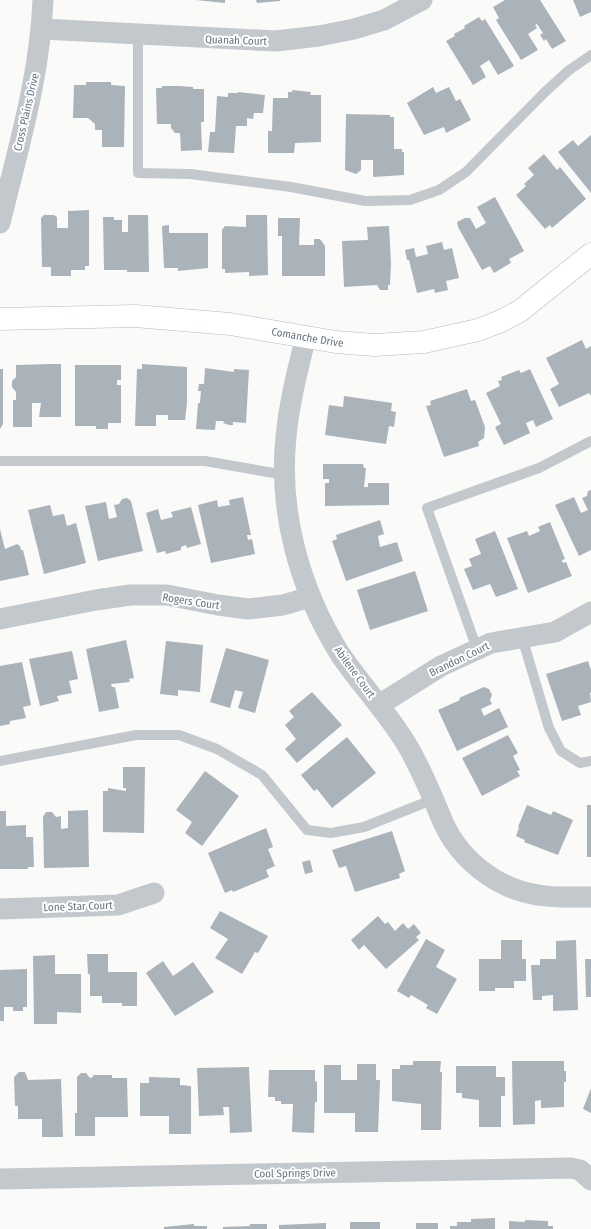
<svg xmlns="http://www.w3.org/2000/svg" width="591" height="1229" font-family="'Fira Sans Condensed',sans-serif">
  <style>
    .building { fill: #aab3b9 }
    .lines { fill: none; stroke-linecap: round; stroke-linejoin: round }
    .secondary-casing { stroke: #b3babf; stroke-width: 23 }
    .lane { stroke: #c3c8cc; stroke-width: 10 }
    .street { stroke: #c3c8cc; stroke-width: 21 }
    .secondary { stroke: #fff; stroke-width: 22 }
    .labels { text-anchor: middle; stroke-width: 4; stroke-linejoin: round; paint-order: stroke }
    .street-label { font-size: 11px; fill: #657683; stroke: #fff }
  </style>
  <rect width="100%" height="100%" fill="#fafaf8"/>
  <path class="building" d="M196 0H225V3Z
    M256 0H280V1L257 3Z
    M505 0H540L566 41 552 49 546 39 544 41 540 35 543 33 537 24 535 25 537 28 528 34 538 50 521 60 496 20 499 18 493 7Z
    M573 0H591V12L580 17Z
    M479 17 482 21 485 19 514 66 498 75 489 60 480 66 486 77 473 85 446 41 455 36 454 34 465 28 464 26Z
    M86 82H111V85L125 86 124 147H102V130H95V124L88 118H73L74 85H86Z
    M162 86H179L193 87V89H204V122H201L202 150 181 151 180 133H175L171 128V124H157L156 88H162Z
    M433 87 436 93 449 87 456 101 460 99 471 120 446 133 444 127 424 135 407 103Z
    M292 90 311 92 310 95H321V142L295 143 294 153H268V131H272L273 98H288V92H292Z
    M238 92 265 95 263 113H254L253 119 247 118V126H236L234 153 208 152 210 132H215L217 96 228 97V93H238Z
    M346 114 390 115V117H394V149H402V152H404V175L373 177V160H361V170L356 174 345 170Z
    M591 135V193L558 152 573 140 578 146Z
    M544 154 557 170 560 167 586 199 552 228 550 225 545 229 516 195 526 186 524 184 534 175 528 168Z
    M495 197 524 251 509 259 511 263 494 273 490 266 482 270 458 227 457 222 465 218H470L476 229 486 223 477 207Z
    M89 210V266H85V270H71V276H51V267H42L41 218 44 215H54L57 217V228H68V211Z
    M128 215H148L149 272H127V270H104L103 217H114V220H122V232H128Z
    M246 215H267L268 275 249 276V272L225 273V269H222V230L225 226 246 227Z
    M278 218H300L299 245H314V239H320L325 246V276H282V236H278Z
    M169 225V233H208V268L178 271V268H164L162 226Z
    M389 226 391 264 390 285H388V290H380L377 285 344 287 342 241 368 240 367 227Z
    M442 242 444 250 452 248 459 278 446 281 448 290 435 293 434 289 417 293 409 260H407L405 250 414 248 416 257 428 254 426 246Z
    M582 340 586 349 591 346V396L589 393 559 407 550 389 559 384 546 358Z
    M51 364H61V417H39L41 403H32V427H13V400H16V392L12 387V381L16 377V365Z
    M142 364 187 367V403L185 420H168V415H156V426H135L137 369H142Z
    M75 365H121V380H117V385H121V423H108V429H96V426H75Z
    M205 368 234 372V369L249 370 246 423 233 422V425H229L223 423 224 421H216L215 430 196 429 198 403H200L201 391H198L199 384H204Z
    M0 369H3V424L0 429Z
    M530 369 553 419 536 427 533 420 526 423 530 433 504 445 495 427 501 424 486 393 500 386 498 381 502 380 501 377 519 370 521 373Z
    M467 389 471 401 475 400 485 427 484 438 478 442 479 446 444 457 426 406 431 405 430 401Z
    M344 396 392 403 391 411 396 412 394 427 389 426 386 444 325 435 329 405 343 407Z
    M323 464H363L364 468H366L364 487H368V483H389V505L325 506V483H329V479H323Z
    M591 490V550L579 556 555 505 574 497 581 513 588 510 582 498 587 496 588 491Z
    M243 497 251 535H247L248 540 252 539 255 554 211 563 198 505 217 500 218 507 230 505 229 500Z
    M127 498 131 501 143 551 98 561 85 506 106 502 109 519 117 517 114 505 119 504 122 499Z
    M50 505 53 516 64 514 67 526 76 523 86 563 44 574 28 510Z
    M191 507 201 544 187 548 186 545 181 547V550L166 554 165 551 157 553 146 513 158 509 161 520 173 517 171 512Z
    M380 520 384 534 378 536 380 547 397 542 403 561 346 581 332 541 337 539 336 535Z
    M550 522 565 559 562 560 563 563 566 562 572 576 528 593 507 538 527 531 529 536 540 531 538 527Z
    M0 529 5 549 17 544 20 546 21 550H23L29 575 0 581Z
    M495 531 518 589 496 597 490 584 473 590 464 569 472 566 469 559 481 554 475 539Z
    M415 571 428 611 370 630 357 590Z
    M126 640 134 678 129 679 130 682 111 684 112 687H115L119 708 99 712 86 649Z
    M166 641 203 645 200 692 178 690V696L160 694Z
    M226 648 269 660 255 713 238 708 243 692 235 690 230 708 210 702Z
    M72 651 78 679 69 681 72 693 57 696 59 701 40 706 29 659Z
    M588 661 591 670V692L590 693 591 702 578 706 581 715 562 721 546 674Z
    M22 662 31 705 23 707 26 718 10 721V724L0 726V666Z
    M484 687 489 689 492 695 490 700 492 704 481 709 484 716 499 708 508 727 457 751 438 710 460 700 459 698Z
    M312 692 342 725 297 763 285 749 296 739 285 725 294 717 289 711Z
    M508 735 518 753 513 756 520 770 517 771 520 776 482 796 462 758Z
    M347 737 376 773 332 808 317 789 314 791 301 775Z
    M123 767H145L144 833 103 832V791H108V788L126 791V788H123Z
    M205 771 239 796 202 846 185 833 192 822 176 810Z
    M527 805 551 815 553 811 573 820 558 855 524 842 525 840 516 836 519 828 518 827Z
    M587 805H591V857H587Z
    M88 810 89 867 44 868 43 817 46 812H52L56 817 61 816V829L68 828V811Z
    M0 811H6V826L26 825V837H33L34 867H28V869H0Z
    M266 828 273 847 268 849 275 866 266 870 269 877 233 892 232 890 225 893 208 853Z
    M392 831 405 871 399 874 400 878 355 892 346 866 339 868 332 850Z
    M310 860 313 872 305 874 302 862Z
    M220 911 268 936 258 953 255 952 242 974 215 958 228 939 210 928Z
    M378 916 385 924 388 922 395 931 403 923 408 929 414 924 421 933 416 937 419 940 386 969 364 945 359 950 351 940Z
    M426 939 445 950 436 967 457 979 437 1014 426 1008 428 1005 411 995 409 998 397 991Z
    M501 940H522V959H526V981H514V988H495V991H479V959H501Z
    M576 940 578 1010 553 1011V995L542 996V1000H533L531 965H540V959H556V941Z
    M87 954H108V972H137V1006H122V1003H102V996H90V974H88Z
    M55 955V974H81V1013L57 1012V1024H34L33 956Z
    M585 959H591V997H586Z
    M163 961 173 976 193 962 214 992 175 1016 146 973Z
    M27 969V1007H23V1011H13V1007H4V1021H0V970Z
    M413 1061H441L440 1072H442L441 1130H421V1104L392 1101V1069H400V1065H413Z
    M512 1061H564V1071H566V1082H564V1107L541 1108V1100L535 1101V1124L513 1125Z
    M357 1064H376V1080H380L378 1132H355V1113H324V1065H341V1080H357Z
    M456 1066H496V1077H505V1096H501V1127H479V1100L462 1098V1093H456Z
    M249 1067 252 1132 230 1133 229 1107H223L224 1115 199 1116 197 1068Z
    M269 1070H315V1081L317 1082V1102H315L314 1133 292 1132 293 1104H281V1101H275V1097H268Z
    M19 1072H25L28 1080 61 1079 63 1137H42V1119H18V1106H15L14 1077Z
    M81 1073H86L90 1078 93 1077V1075H112V1078H127L128 1117H95V1136H75V1113H77V1077Z
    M149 1077 180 1078V1085L191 1086V1134H169V1116H140V1083H149Z
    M591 1088V1113L583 1109Z
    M495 1218V1229H450V1226H457V1222H471V1219Z
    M525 1220 548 1221V1226H553V1229H509V1221L525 1222Z
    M350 1222H380V1229H350Z
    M326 1223V1229H279V1225Z
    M416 1223H438V1229H416Z
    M194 1224V1226H207V1229H164V1227Z
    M250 1224H267V1229H223V1227L250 1226Z"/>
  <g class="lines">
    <defs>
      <g id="secondary">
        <path id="s1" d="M0 319 135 316 230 324 336 342 374 345 424 342 478 330 501 321 520 311 591 254"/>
      </g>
    </defs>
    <use href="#secondary" class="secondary-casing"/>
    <path class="lane" d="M138 35V173L190 174 291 187 365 201 410 200 439 190 466 172 545 92 568 71 591 55
      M0 461H205L285 475
      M522 637 549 728 561 751 580 763 591 761
      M477 649 427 508 539 468 591 441
      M0 761 136 735H179L217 749 262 775 307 830 331 833 364 827 434 799"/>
    <path class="street" d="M42 29 276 41 319 36 354 29 384 20 422 0
      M0 223C18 149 40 76 43 0
      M306 336C298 369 289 403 286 437 278 512 300 590 340 654 361 685 388 713 407 745 422 770 432 796 443 822 460 860 497 889 538 895 555 898 574 897 591 897
      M0 619 96 600 130 595H167L218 605 248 609 283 605 310 597
      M379 705 441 666 491 643 555 632 591 612
      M0 909 118 905 154 893
      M0 1179 571 1168 580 1170 591 1180"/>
    <use href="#secondary" class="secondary"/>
  </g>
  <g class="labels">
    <g class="street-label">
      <text transform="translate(236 40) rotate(2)" y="4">Quanah Court</text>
      <text transform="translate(26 112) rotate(-77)" y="4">Cross Plains Drive</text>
      <text dy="4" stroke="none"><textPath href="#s1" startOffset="309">Comanche Drive</textPath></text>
      <text transform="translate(191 601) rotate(9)" y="4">Rogers Court</text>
      <text transform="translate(459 659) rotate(-26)" y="4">Brandon Court</text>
      <text transform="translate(355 672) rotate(54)" y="4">Abilene Court</text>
      <text transform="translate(78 906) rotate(-2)" y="4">Lone Star Court</text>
      <text transform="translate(295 1173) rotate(-1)" y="4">Cool Springs Drive</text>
    </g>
  </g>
</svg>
